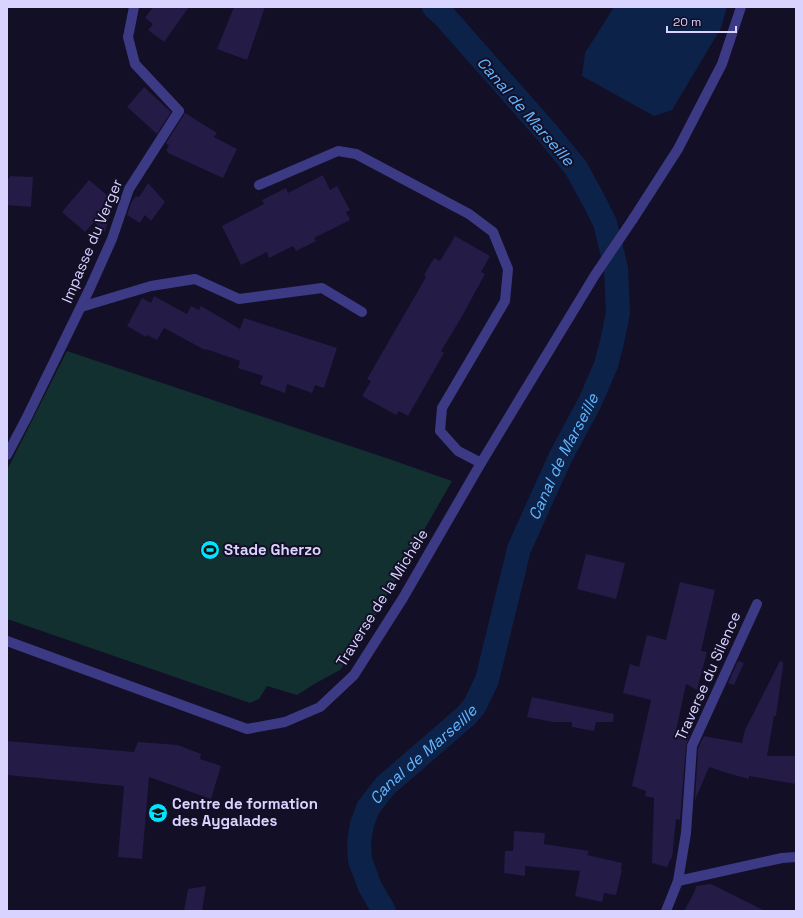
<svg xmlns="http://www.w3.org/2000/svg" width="803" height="918" font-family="'Space Grotesk',sans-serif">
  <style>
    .green { fill: #12302f }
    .water { fill: #0c2248 }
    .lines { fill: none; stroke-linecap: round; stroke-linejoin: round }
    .canal { stroke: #0c2248; stroke-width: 24 }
    .building { fill: #241b47 }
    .lane { stroke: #3d3a85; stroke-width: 10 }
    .street { stroke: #3d3a85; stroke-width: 10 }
    .labels { text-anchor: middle; stroke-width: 4; stroke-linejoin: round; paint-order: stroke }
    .street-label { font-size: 15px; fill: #d9d4ff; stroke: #130f26 }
    .poi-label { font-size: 15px; font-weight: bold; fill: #d9d4ff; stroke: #130f26; text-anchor: start }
    .water-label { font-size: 16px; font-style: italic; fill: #62b6ff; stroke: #130f26 }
  </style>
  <rect width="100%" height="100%" fill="#130f26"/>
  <path class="green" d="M67 351 392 460 452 481 366 632 340 670 316 683 297 695 267 686 259 699 250 703 7 619V470Z"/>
  <path class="water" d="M614 7H727L721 28 672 110 654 116 582 76 585 53Z"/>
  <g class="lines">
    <path class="canal" id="s1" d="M384 911 370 887 360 860 359 842 362 824 368 808 385 786 467 715 475 705 487 680 519 549 560 458 590 402 606 365 612 342 618 313 616 268 605 223 593 199 576 168 550 136 445 17 434 7"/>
  </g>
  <path class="building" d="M153 7H189L164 42 148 30 153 24 145 18Z
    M234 7H265L247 60 217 49Z
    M144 87 171 112 157 134 127 107Z
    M185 113 217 133 214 137 237 149 223 178 168 153V152L166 150 169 146 166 143Z
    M323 175 330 190 337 186 350 210 346 212 350 220 314 238 316 241 296 251 293 246 269 258 267 252 241 265 222 226 264 204 262 200 286 188 288 193Z
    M10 176 33 177 31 207 7 205V178H10Z
    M89 180 114 201 105 232 94 222 85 232 62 212Z
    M148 183 165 202 151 221 145 215 140 223 127 215 131 203 136 196 139 197Z
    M455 236 490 256 481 272 485 274 461 318 441 351 444 353 408 416 399 411 396 415 362 396 371 381 367 379 426 277 424 275 434 258 440 261Z
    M154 296 187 314 191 306 199 310 201 306 240 329 244 318 337 348 324 388 315 385 312 393 287 384 285 393 260 384 263 376 238 368 240 361 206 349 205 350 164 328 157 340 147 335 146 337 127 326 142 298 151 303Z
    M586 554 625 563 616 599 577 589Z
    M680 582 715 590 701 651 707 652 697 690 686 684 676 731 690 734 686 746 680 820 676 819 672 858H671L667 867 652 863 654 798 645 796 646 791 632 786 651 700 623 693 630 664 639 667 647 635 666 640Z
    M738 661 744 663 734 685 728 683Z
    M780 661 783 662V666L776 716H774L767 756H796V784L749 776V779L727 773 709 767 695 800 698 748 704 736 742 743 745 730Z
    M532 697 614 714 613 722H596L594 731 572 727V722H553L527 717Z
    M7 741 134 752 138 742 178 745 201 754 200 759 221 766 211 799 149 777 142 859 118 857 124 786 7 775Z
    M514 831 545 833 544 844 589 851 587 855 622 863 621 870H622L616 895 604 893 602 902 575 896 580 871 525 866V876L504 873 505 851H513Z
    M711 884 765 911H684L694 893 696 886Z
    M206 886 202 911H184L188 889Z"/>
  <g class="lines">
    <path class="lane" d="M259 185 338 151 356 154 469 214 493 232 508 269 505 301 442 408 440 431 458 451 481 463
      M633 219 678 149 722 64 741 7
      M81 307 151 286 195 279 239 299 322 288 362 312"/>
    <path class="street" d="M7 455 27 417 90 288 112 239 129 189 179 111 135 64 128 37 134 7
      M7 641 247 729 285 722 320 707 354 675 403 598 481 463 595 275 633 219
      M678 881 686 833 692 746 757 604
      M666 911 678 881 782 858 796 857"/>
  </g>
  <defs>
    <symbol id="stadium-disc" viewBox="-11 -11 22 22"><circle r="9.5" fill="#00e5ff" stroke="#130f26"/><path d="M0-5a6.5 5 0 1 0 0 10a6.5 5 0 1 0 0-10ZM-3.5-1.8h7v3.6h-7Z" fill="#111"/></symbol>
    <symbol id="school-disc" viewBox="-11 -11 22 22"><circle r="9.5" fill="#00e5ff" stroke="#130f26"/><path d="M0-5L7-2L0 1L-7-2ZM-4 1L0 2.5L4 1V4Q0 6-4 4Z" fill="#111"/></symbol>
  </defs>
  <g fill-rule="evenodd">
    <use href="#stadium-disc" x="199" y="539" width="22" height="22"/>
    <use href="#school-disc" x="147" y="802" width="22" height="22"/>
  </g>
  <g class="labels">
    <g class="street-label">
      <text transform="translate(92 241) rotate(-67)" y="5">Impasse du Verger</text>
      <text transform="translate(382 598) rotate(-58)" y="5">Traverse de la Michèle</text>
      <text transform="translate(708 676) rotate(-66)" y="5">Traverse du Silence</text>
    </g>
    <g class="poi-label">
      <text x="224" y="555">Stade Gherzo</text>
      <text x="172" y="809">Centre de formation<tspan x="172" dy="17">des Aygalades</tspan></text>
    </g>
    <g class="water-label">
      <text transform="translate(526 111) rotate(49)" y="6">Canal de Marseille</text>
      <text dy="6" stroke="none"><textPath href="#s1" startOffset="524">Canal de Marseille</textPath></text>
      <text dy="6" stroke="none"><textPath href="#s1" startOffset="187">Canal de Marseille</textPath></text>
    </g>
  </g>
  <rect width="803" height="918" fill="none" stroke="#d9d4ff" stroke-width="16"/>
  <path d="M667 26v6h69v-6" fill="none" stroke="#d9d4ff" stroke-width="2"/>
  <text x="673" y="26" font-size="12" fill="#d9d4ff" stroke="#130f26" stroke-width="3" paint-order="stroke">20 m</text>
</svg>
